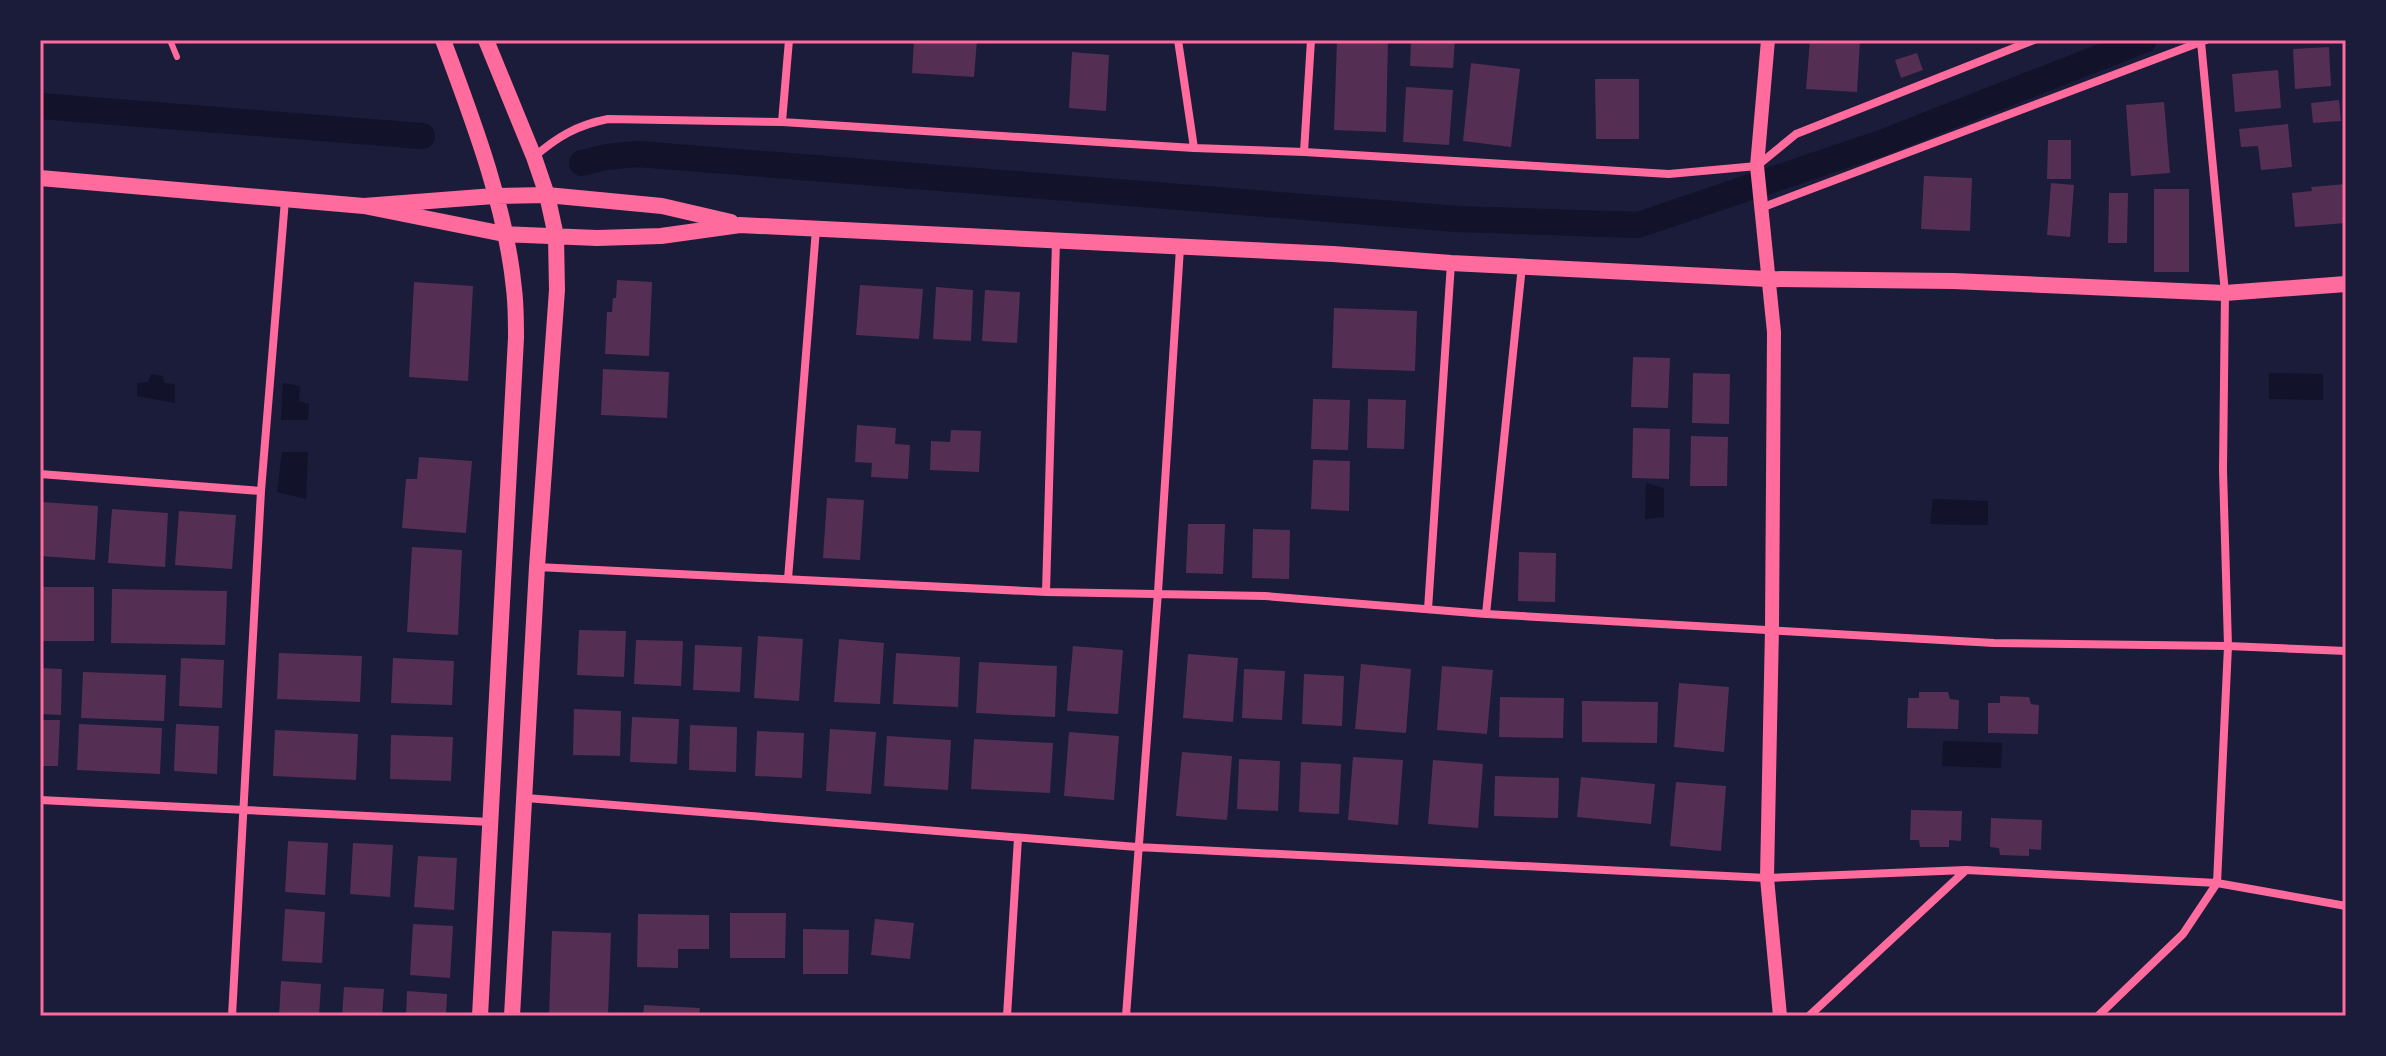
<svg xmlns="http://www.w3.org/2000/svg" width="2386" height="1056" font-family="Signika,sans-serif">
  <style>
    .water { fill: #12122b }
    .lines { fill: none; stroke-linecap: round; stroke-linejoin: round }
    .canal { stroke: #12122b; stroke-width: 26 }
    .building { fill: #542f53 }
    .service { stroke: #ff6b9d; stroke-width: 6 }
    .minor { stroke: #ff6b9d; stroke-width: 8 }
    .tertiary { stroke: #ff6b9d; stroke-width: 14 }
    .secondary { stroke: #ff6b9d; stroke-width: 16 }
    .neatline { fill: none; stroke: #ff6b9d; stroke-width: 3 }
  </style>
  <rect width="100%" height="100%" fill="#1b1b3a"/>
  <path class="water" d="M2269 373 2323 374V400L2269 399Z
    M151 374 163 376 164 383 175 384V403L137 396V383L148 382Z
    M283 383 300 386 299 401 309 404 308 420H281Z
    M282 452H308L306 499 277 492Z
    M1646 483 1664 488V517L1645 519Z
    M1933 499 1988 501V525L1930 524Z
    M1943 741 2002 743 2001 768 1942 766Z"/>
  <g class="lines">
    <path class="canal" d="M40 106 422 136
      M582 163 606 157 637 154 1457 219 1638 225 1881 143 2144 40"/>
  </g>
  <path class="building" d="M914 40H977L974 77 912 73Z
    M1337 40H1388L1386 132 1334 130Z
    M1411 40H1455L1453 68 1410 66Z
    M1810 40H1860L1857 92 1806 89Z
    M2329 47 2331 86 2295 89 2293 49Z
    M1072 52 1109 55 1106 111 1069 108Z
    M1917 53 1923 70 1901 78 1895 60Z
    M1471 63 1520 69 1511 147 1463 141Z
    M2278 70 2281 108 2235 112 2232 74Z
    M1595 79H1639V139H1596Z
    M1406 87 1453 90 1449 145 1403 142Z
    M2339 100 2341 121 2313 123 2311 103Z
    M2164 102 2170 173 2131 176 2126 105Z
    M2288 124 2292 167 2261 170 2258 146 2241 147 2239 129Z
    M2048 140H2071V179H2047Z
    M1924 176 1972 178 1970 231 1921 229Z
    M2051 183 2074 185 2070 237 2047 235Z
    M2346 184V223L2295 227 2292 193 2312 191 2311 187Z
    M2154 189H2189V272H2154Z
    M2109 193H2128L2127 243H2108Z
    M617 280 652 282 649 356 605 354 607 312H612L613 298H616Z
    M414 282 473 286 468 381 409 377Z
    M860 285 923 289 919 339 856 335Z
    M936 287 973 290 971 341 933 339Z
    M985 290 1020 292 1017 343 982 341Z
    M1334 308 1417 311 1415 371 1332 368Z
    M1633 357 1670 358 1668 408 1631 407Z
    M603 369 669 372 667 418 601 415Z
    M1693 373 1730 374 1729 424 1692 423Z
    M1313 399 1350 400 1348 450 1311 449Z
    M1368 399 1406 400 1404 449 1367 448Z
    M857 425 896 428 895 444 910 445 908 479 871 477 872 463 855 462Z
    M1633 428 1670 429 1669 479 1632 478Z
    M951 430 981 431 979 472 930 470 931 441 950 442Z
    M1691 436 1728 437 1727 486H1690Z
    M419 457 472 461 466 533 402 528 406 479H417Z
    M1313 460 1350 461 1349 511 1311 509Z
    M827 498 864 500 860 560 823 558Z
    M42 502 98 506 95 560 40 556Z
    M112 509 168 513 165 567 108 563Z
    M179 511 236 515 232 569 175 565Z
    M1188 524H1225L1223 574 1186 573Z
    M1253 529 1290 530 1289 579 1252 578Z
    M412 547 462 550 458 635 407 632Z
    M1519 552 1556 553 1555 602 1518 601Z
    M40 587H94V641H40Z
    M112 589 227 591 225 645 111 643Z
    M579 630 626 631 624 677 577 675Z
    M758 636 803 639 799 701 754 698Z
    M839 639 884 643 880 704 834 702Z
    M636 640 683 641 681 686 634 684Z
    M695 645 742 647 740 692 693 690Z
    M1073 646 1123 650 1118 714 1067 711Z
    M279 653 362 656 360 702 277 699Z
    M896 653 960 657 958 707 893 704Z
    M1188 654 1238 658 1233 722 1183 718Z
    M181 658 224 660 222 708 179 706Z
    M393 658 454 661 452 705 391 703Z
    M979 662 1057 666 1055 717 976 713Z
    M1361 664 1411 669 1406 733 1355 729Z
    M1442 666 1493 670 1487 734 1437 730Z
    M40 668 62 669 61 715 40 714Z
    M1244 669 1285 671 1282 720 1242 718Z
    M83 672 166 675 164 721 81 718Z
    M1304 674 1344 676 1342 726 1302 724Z
    M1679 683 1729 687 1724 752 1674 747Z
    M1919 692H1948L1950 699 1959 700 1958 729 1907 728 1908 698H1919Z
    M2000 696 2029 697 2031 704 2039 705 2038 734 1988 733V703H2000Z
    M1500 697 1564 698 1563 738 1499 737Z
    M1582 701 1658 702 1657 743 1582 742Z
    M574 709 621 711 620 756 573 755Z
    M632 717 679 719 677 764 630 762Z
    M40 720H60L58 766H40Z
    M79 724 162 728 160 774 77 770Z
    M176 724 219 726 217 774 174 771Z
    M690 725 737 727 736 772 689 770Z
    M830 729 876 732 871 794 826 791Z
    M275 730 358 734 356 780 273 776Z
    M757 731 804 733 802 778 755 776Z
    M1069 732 1119 736 1114 800 1064 796Z
    M391 735 453 737 451 781 390 779Z
    M887 736 951 740 948 790 884 786Z
    M974 739 1053 743 1050 793 971 789Z
    M1182 752 1232 756 1227 820 1176 816Z
    M1353 757 1403 760 1398 825 1348 820Z
    M1239 759 1280 761 1278 811 1237 809Z
    M1433 760 1483 764 1478 828 1428 824Z
    M1301 762 1341 764 1339 814 1299 812Z
    M1495 776 1559 778 1558 818 1494 816Z
    M1581 777 1655 784 1651 824 1577 817Z
    M1676 782 1726 786 1721 851 1670 846Z
    M1911 810 1962 811 1961 841 1949 840V847H1920L1919 840H1910Z
    M1991 818 2042 820 2041 850 2029 849V856L2000 855 1999 848 1990 847Z
    M288 841 328 843 325 895 285 892Z
    M353 843 393 845 390 897 350 894Z
    M418 856 457 858 454 910 414 907Z
    M285 909 325 912 322 963 282 961Z
    M730 913H786L785 958H730Z
    M638 914 709 915V949H678V968L637 967Z
    M875 919 914 923 910 959 871 955Z
    M413 924 453 926 450 978 410 975Z
    M803 929 849 930 848 974H803Z
    M552 931 611 933 608 1016H549Z
    M281 981 321 984 319 1016H279Z
    M344 987 384 989 382 1016H342Z
    M407 991 447 994 446 1016H406Z
    M644 1005 700 1008 699 1016H643Z"/>
  <g class="lines">
    <path class="service" d="M170 40 177 57"/>
    <path class="minor" d="M1178 40 1194 148
      M782 122 789 40
      M1304 152 1311 40
      M534 157C557 137 577 125 608 119L782 122 1194 148 1304 152 1669 174 1757 166 1796 134 2034 40
      M1761 208 2206 40
      M40 474 261 491
      M537 567 1046 592 1265 596 1486 614 1994 643 2228 646 2346 651
      M788 579 816 229
      M1046 592 1056 241
      M1428 609 1451 263
      M1486 614 1522 266
      M526 798 1137 847 1767 878 1966 870 2217 883 2346 906
      M40 800 491 822
      M232 1016 261 491 285 200
      M1007 1016 1018 838
      M1126 1016 1158 592 1180 248
      M1809 1016 1965 871
      M2098 1016 2183 934 2217 883 2228 646 2223 470 2225 293 2201 42"/>
    <path class="tertiary" d="M1768 40 1757 166 1774 332 1772 628 1767 878 1780 1016"/>
    <path class="secondary" d="M443 40C472 118 506 206 514 289 516 305 516 322 516 338L480 1016
      M486 40 534 157 547 195 556 236 557 290 537 567 512 1016
      M40 178 364 206 494 196 547 195 662 206 731 222
      M364 206 504 234 597 238 661 236 740 225 1333 254 1451 263 1767 279 1953 281 2225 293 2346 284"/>
  </g>
  <rect width="2386" height="1056" fill="none" stroke="#1b1b3a" stroke-width="84"/>
  <rect x="42" y="42" width="2302" height="972" class="neatline"/>
</svg>
